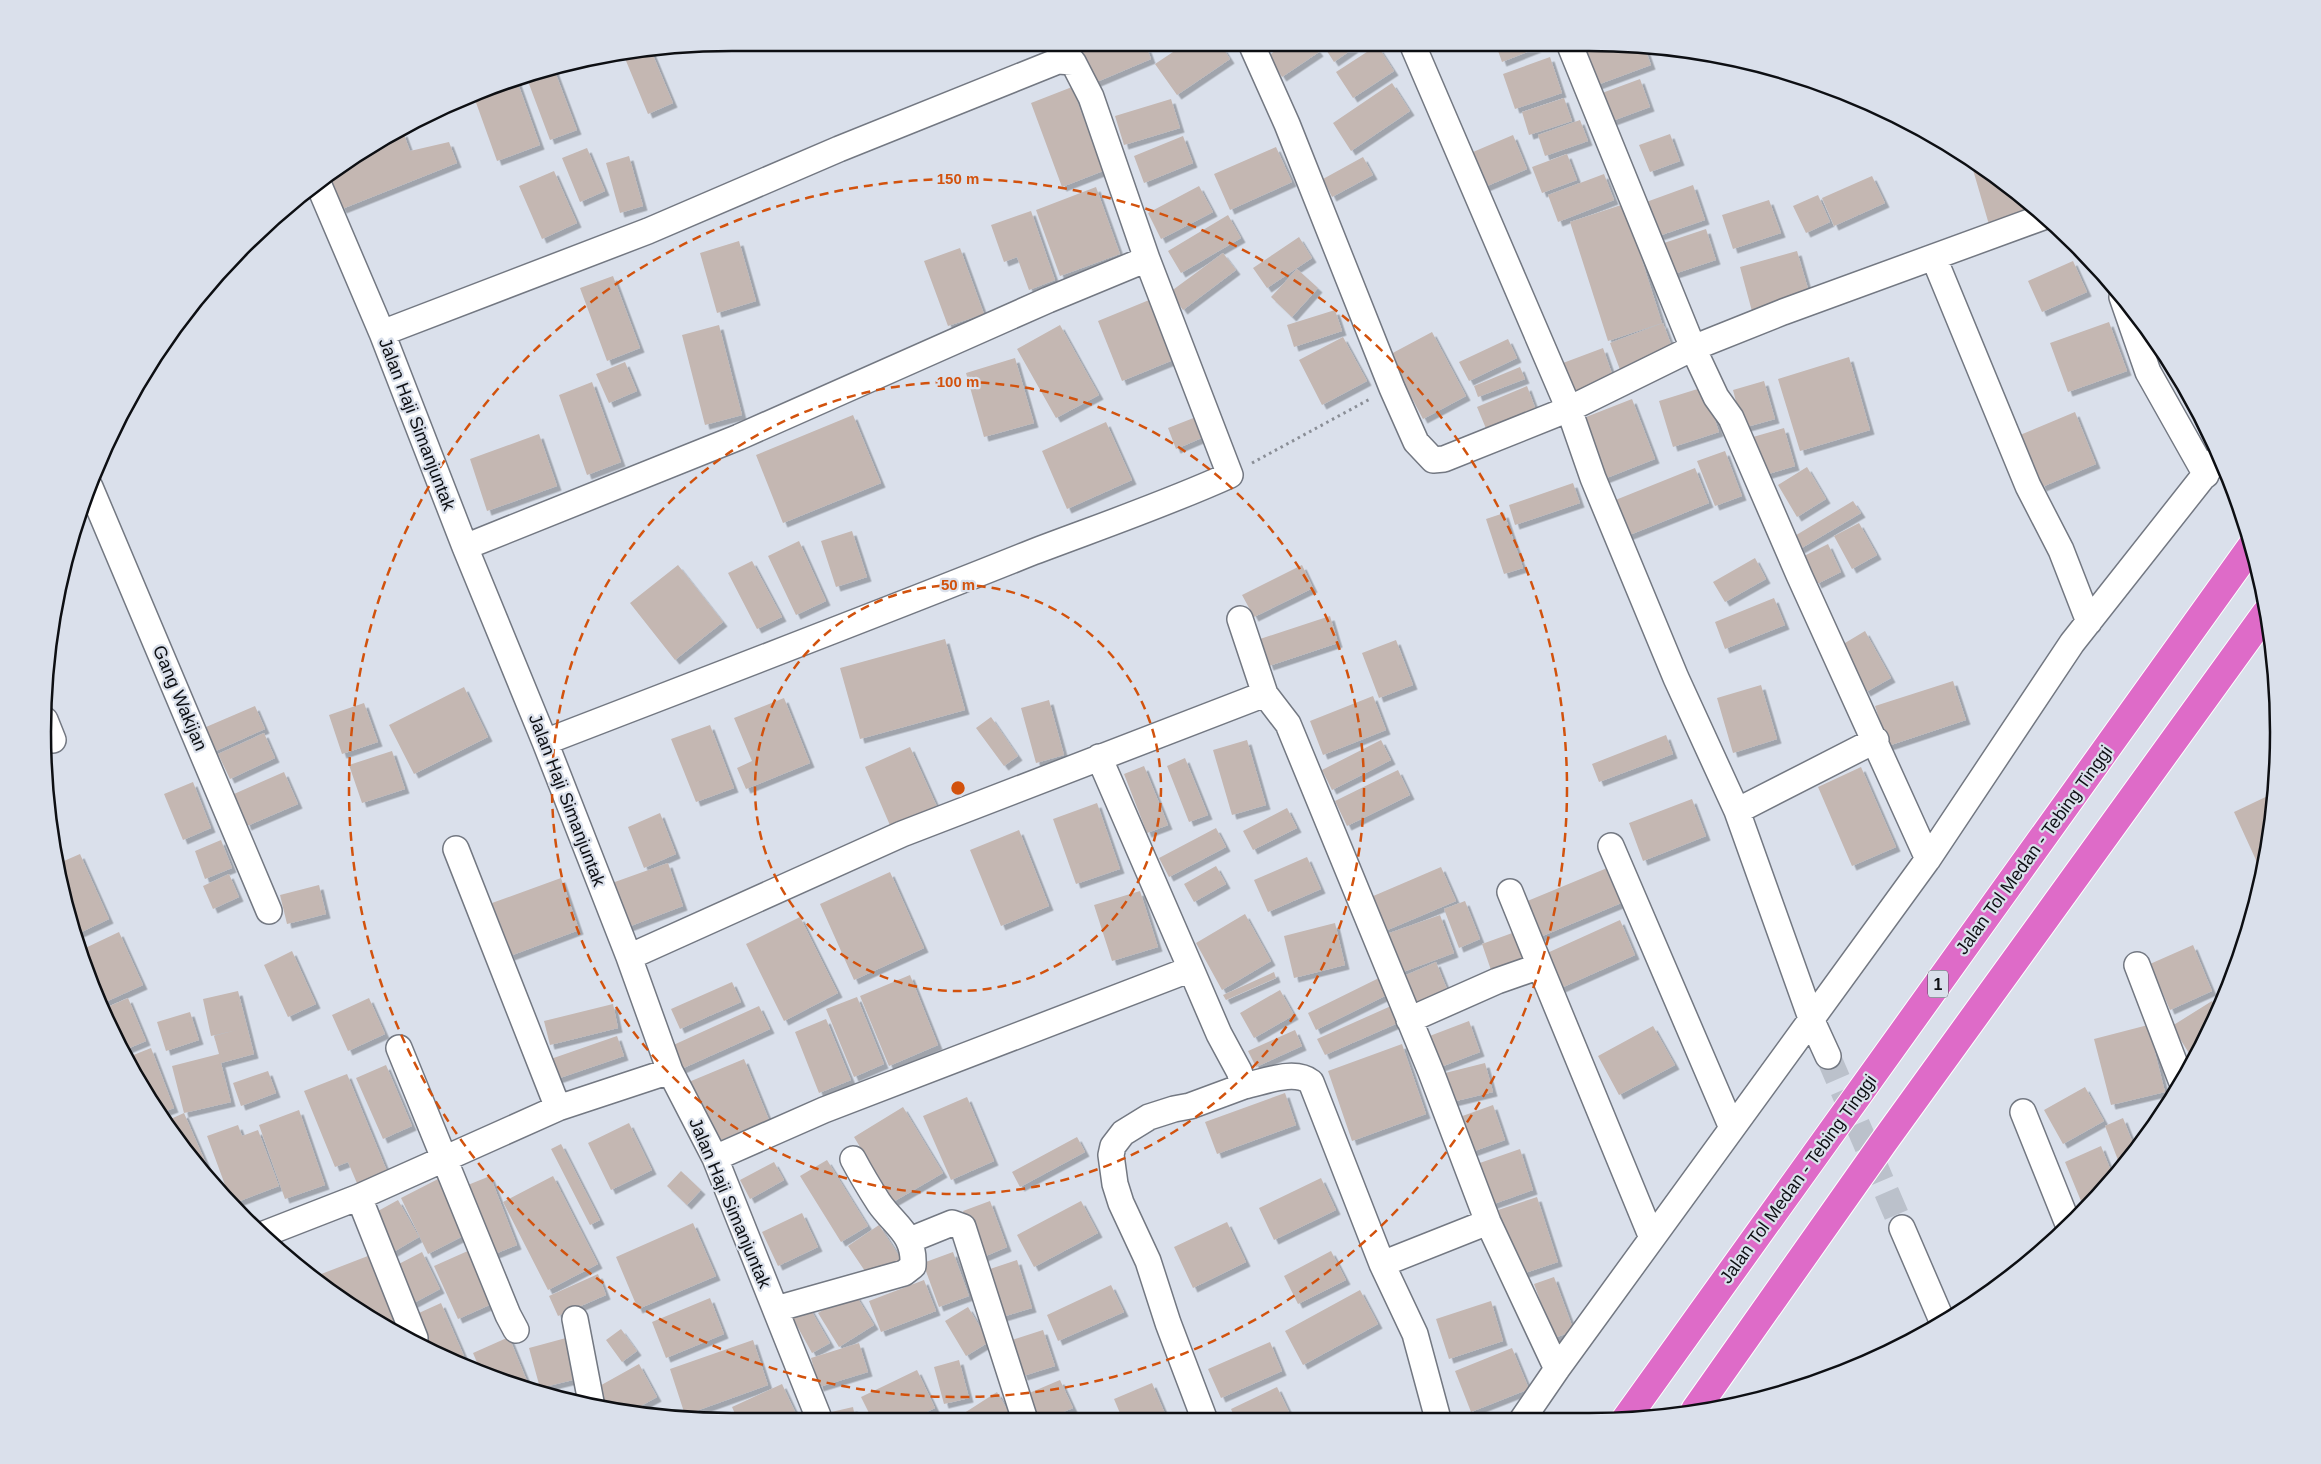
<svg xmlns="http://www.w3.org/2000/svg" width="2321" height="1464" font-family="Helvetica,sans-serif">
  <style>
    .building { fill: #c4b7b2; filter: url(#shadow) }
    .lines { fill: none; stroke-linecap: round; stroke-linejoin: round }
    .street-tunnel { stroke: #bbc1cb; stroke-width: 25; stroke-dasharray: 25 12; stroke-linecap: butt }
    .street-casing { stroke: #737882; stroke-width: 28 }
    .highway-casing { stroke: #fff; stroke-width: 30 }
    .path { stroke: #8a8e96; stroke-width: 3; stroke-dasharray: 2.5 4; stroke-linecap: butt }
    .street { stroke: #fff; stroke-width: 25 }
    .highway { stroke: #de6bc8; stroke-width: 28 }
    .ring { fill: none; stroke: #d2520d; stroke-width: 2.5; stroke-dasharray: 9 6 }
    .labels { text-anchor: middle; stroke-width: 4.5; stroke-linejoin: round; paint-order: stroke }
    .shield { fill: #dae0eb; stroke: #4a4e54; stroke-width: 1 }
    .shield-label { font-size: 16px; font-weight: bold; fill: #0d0f13 }
    .street-label { font-size: 18px; fill: #0d0f13; stroke: #dae0eb }
    .rim { fill: none; stroke: #0d0f13; stroke-width: 2.5 }
    .centre { fill: #d2520d; stroke: #dae0eb; stroke-width: 2.5 }
    .ring-label { font-size: 15px; text-anchor: middle; font-weight: bold; fill: #d2520d; stroke: #dae0eb; stroke-width: 4.5; stroke-linejoin: round; paint-order: stroke }
  </style>
  <defs>
    <filter id="shadow"><feDropShadow dx="4.5" dy="4.5" stdDeviation="0" flood-color="#0004"/></filter>
  </defs>
  <rect width="100%" height="100%" fill="#dae0eb"/>
  <path class="building" d="M643 48H650L673 103 648 114 624 56Z
    M1076 48H1147L1151 59 1092 84Z
    M1179 48H1223L1230 59 1177 95 1155 64Z
    M1279 48H1316L1319 52 1282 77 1268 56Z
    M1325 48H1354L1334 62Z
    M1373 48H1379L1394 71 1353 98 1336 72Z
    M1497 48H1537L1502 62Z
    M1594 48H1645L1651 65 1597 85 1585 52Z
    M1550 57 1562 93 1515 109 1503 74Z
    M554 69 577 130 550 140 526 76Z
    M516 78 540 145 497 161 474 97Z
    M1640 79 1650 107 1604 124 1594 96Z
    M1392 83 1410 111 1351 151 1333 123Z
    M1072 87 1103 171 1062 187 1031 103Z
    M1564 98 1572 121 1529 135 1522 112Z
    M1171 99 1180 128 1124 145 1115 116Z
    M1580 120 1588 141 1545 156 1538 135Z
    M403 132 410 151 449 142 457 163 342 209 325 177 349 159Z
    M1670 134 1680 161 1650 172 1639 145Z
    M1513 135 1527 169 1480 189 1466 155Z
    M1183 136 1193 163 1144 183 1134 156Z
    M1276 147 1292 182 1230 210 1214 174Z
    M587 148 605 191 580 202 562 158Z
    M1567 154 1577 180 1542 193 1532 167Z
    M629 156 643 206 620 213 606 163Z
    M1363 157 1373 175 1332 197 1323 179Z
    M1971 163 2009 185 2039 214 1990 228Z
    M554 171 577 223 542 239 519 186Z
    M1604 174 1614 200 1558 222 1548 195Z
    M1872 176 1885 203 1834 226 1822 198Z
    M1693 185 1705 220 1650 239 1638 205Z
    M1199 186 1213 212 1161 239 1148 213Z
    M1096 187 1120 254 1060 276 1036 210Z
    M1818 195 1830 222 1806 233 1793 206Z
    M1769 200 1781 233 1733 249 1722 215Z
    M1624 204 1662 323 1608 341 1570 222Z
    M1031 211 1055 280 1029 290 1017 257 1004 262 991 225Z
    M1228 215 1241 238 1181 273 1168 251Z
    M1706 229 1716 260 1665 277 1655 246Z
    M1299 237 1312 258 1267 288 1253 268Z
    M739 241 756 301 717 313 700 253Z
    M960 248 984 314 948 326 924 261Z
    M1797 251 1811 299 1753 315 1740 267Z
    M1223 253 1236 270 1183 310 1170 292Z
    M2073 261 2087 292 2042 312 2028 281Z
    M1297 269 1318 288 1292 317 1271 297Z
    M613 276 640 348 607 361 580 288Z
    M1154 298 1178 358 1122 381 1098 321Z
    M1335 310 1342 331 1294 347 1287 325Z
    M2109 322 2127 371 2068 392 2050 343Z
    M1663 323 1675 355 1622 375 1610 343Z
    M719 325 742 415 705 425 682 335Z
    M1060 325 1099 395 1056 418 1017 349Z
    M1432 332 1466 396 1423 419 1389 355Z
    M1343 337 1367 381 1322 405 1299 360Z
    M1508 339 1517 358 1469 381 1459 362Z
    M1603 348 1616 385 1577 400 1563 363Z
    M1849 357 1870 430 1800 451 1778 379Z
    M1015 358 1034 423 984 437 966 373Z
    M625 362 637 391 609 403 596 374Z
    M1520 367 1525 379 1478 397 1474 386Z
    M1764 381 1775 419 1743 428 1733 390Z
    M592 382 621 462 587 475 559 395Z
    M1527 386 1539 418 1490 438 1477 407Z
    M1704 387 1719 432 1673 447 1659 401Z
    M1632 399 1655 459 1604 479 1581 419Z
    M2075 412 2096 464 2042 487 2020 435Z
    M853 415 881 483 783 523 756 455Z
    M1196 417 1204 437 1176 449 1168 428Z
    M1106 422 1132 480 1067 509 1042 451Z
    M1784 428 1795 466 1765 475 1753 437Z
    M539 434 557 486 487 511 470 459Z
    M1725 451 1742 496 1715 506 1697 461Z
    M1807 467 1826 499 1797 517 1778 485Z
    M1695 468 1709 503 1627 536 1613 501Z
    M1573 483 1580 503 1515 525 1509 505Z
    M1853 501 1861 513 1800 549 1793 537Z
    M1504 513 1523 568 1504 574 1486 519Z
    M1859 523 1877 555 1852 569 1834 536Z
    M852 531 867 577 836 587 821 541Z
    M799 541 826 601 796 615 768 556Z
    M1828 544 1841 572 1817 584 1804 556Z
    M1755 558 1766 579 1725 602 1713 582Z
    M752 561 782 617 757 629 728 573Z
    M678 565 723 622 675 660 630 603Z
    M1302 565 1313 588 1254 617 1242 595Z
    M1774 598 1785 625 1725 649 1715 622Z
    M1330 616 1338 643 1269 666 1260 639Z
    M1865 631 1891 678 1866 692 1840 646Z
    M945 639 965 710 860 739 840 668Z
    M1396 640 1413 685 1379 698 1362 653Z
    M1953 681 1966 720 1888 746 1875 706Z
    M1761 685 1777 739 1733 753 1717 698Z
    M464 687 488 737 414 774 389 725Z
    M1373 696 1386 730 1323 755 1310 721Z
    M784 698 810 763 746 789 737 768 752 761 734 718Z
    M1049 700 1064 755 1036 763 1021 708Z
    M364 703 378 742 342 754 329 715Z
    M255 706 265 729 209 754 199 730Z
    M991 717 1018 756 1004 766 976 728Z
    M710 725 734 788 696 802 671 739Z
    M264 733 275 758 230 779 218 754Z
    M1666 735 1673 754 1599 782 1592 764Z
    M1247 740 1266 805 1232 815 1213 750Z
    M1381 740 1391 760 1332 790 1322 770Z
    M910 747 938 809 892 830 865 767Z
    M392 751 405 789 362 803 349 765Z
    M1185 758 1208 815 1189 822 1167 766Z
    M1144 766 1168 825 1147 833 1124 774Z
    M1861 767 1896 847 1852 866 1818 787Z
    M1398 770 1410 795 1347 826 1335 801Z
    M284 772 298 804 247 826 234 794Z
    M193 782 211 828 183 840 164 794Z
    M2274 793 2273 800 2261 871 2234 812Z
    M1692 799 1706 836 1643 861 1629 823Z
    M1097 803 1120 869 1076 884 1053 819Z
    M1287 808 1297 828 1253 850 1243 831Z
    M660 813 676 854 644 868 628 827Z
    M1216 828 1226 847 1169 877 1159 858Z
    M1019 830 1049 906 1001 926 970 850Z
    M221 840 232 868 205 879 195 851Z
    M80 854 109 919 75 935 66 911 57 864Z
    M1307 857 1321 889 1268 912 1254 880Z
    M668 863 683 906 628 927 612 883Z
    M1216 866 1226 884 1194 902 1184 884Z
    M1612 866 1626 901 1540 937 1525 902Z
    M1441 867 1456 901 1378 934 1364 900Z
    M890 872 924 948 854 980 820 904Z
    M229 874 239 897 213 909 203 886Z
    M561 878 579 930 510 956 492 903Z
    M319 885 326 914 287 924 280 895Z
    M1140 891 1158 947 1112 961 1094 905Z
    M1465 901 1480 939 1459 948 1444 909Z
    M1245 914 1271 961 1222 990 1196 943Z
    M1440 915 1454 953 1395 975 1381 936Z
    M800 917 838 993 784 1021 746 944Z
    M1620 920 1635 955 1561 988 1545 954Z
    M1335 923 1345 965 1294 978 1284 936Z
    M119 932 143 985 101 1004 81 950Z
    M1515 932 1524 959 1491 970 1482 944Z
    M2193 945 2212 991 2170 1010 2150 964Z
    M292 951 316 1004 288 1017 264 965Z
    M1436 962 1447 989 1409 1006 1397 979Z
    M1274 972 1276 978 1226 1000 1223 995Z
    M910 975 938 1045 889 1066 860 996Z
    M1381 977 1389 994 1316 1030 1308 1013Z
    M732 982 741 1002 680 1029 671 1009Z
    M1280 990 1294 1015 1254 1038 1240 1013Z
    M238 991 254 1054 221 1063 231 1102 184 1113 218 1191 164 1122 184 1113 172 1066 219 1054 214 1036 237 1030 211 1036 203 999Z
    M857 997 884 1064 854 1077 826 1009Z
    M128 998 146 1041 122 1051 113 1037 103 1009Z
    M369 998 385 1034 348 1051 332 1015Z
    M2212 1001 2218 1010 2207 1037 2192 1058 2172 1026Z
    M613 1004 618 1028 550 1045 544 1021Z
    M759 1006 770 1029 679 1070 669 1047Z
    M1391 1006 1398 1023 1325 1055 1317 1039Z
    M190 1012 199 1040 166 1051 157 1022Z
    M826 1019 851 1080 819 1093 795 1032Z
    M1469 1021 1480 1052 1438 1068 1427 1037Z
    M2148 1025 2165 1092 2111 1105 2094 1039Z
    M1653 1026 1675 1065 1619 1095 1598 1056Z
    M1295 1030 1302 1046 1256 1067 1248 1051Z
    M617 1036 624 1056 551 1081 545 1061Z
    M1402 1044 1426 1114 1352 1141 1328 1071Z
    M151 1048 174 1108 158 1114 126 1058Z
    M744 1059 769 1120 709 1145 684 1084Z
    M1485 1063 1493 1092 1448 1103 1441 1074Z
    M386 1065 412 1126 383 1139 356 1078Z
    M268 1071 276 1093 241 1106 233 1083Z
    M347 1074 389 1176 359 1188 348 1162 335 1167 304 1091Z
    M2085 1087 2104 1121 2063 1144 2044 1110Z
    M1285 1093 1296 1125 1217 1154 1205 1122Z
    M967 1097 994 1161 951 1180 923 1116Z
    M1493 1105 1505 1140 1469 1153 1457 1118Z
    M903 1107 943 1173 893 1202 854 1137Z
    M299 1110 325 1185 285 1199 259 1125Z
    M2123 1118 2136 1151 2121 1168 2105 1126Z
    M629 1123 652 1170 611 1190 588 1143Z
    M238 1125 242 1136 258 1130 279 1186 232 1204 207 1136Z
    M1077 1137 1085 1152 1020 1187 1012 1172Z
    M561 1144 600 1220 590 1225 551 1149Z
    M2101 1146 2113 1176 2095 1195 2081 1201 2065 1162Z
    M1520 1149 1533 1190 1488 1206 1474 1165Z
    M827 1160 868 1226 841 1242 800 1176Z
    M774 1162 784 1180 750 1199 740 1180Z
    M681 1171 701 1190 687 1205 667 1186Z
    M490 1176 517 1245 490 1256 463 1187Z
    M553 1176 598 1264 548 1290 503 1202Z
    M440 1178 467 1234 428 1254 401 1198Z
    M1321 1178 1336 1210 1274 1240 1259 1208Z
    M1537 1197 1558 1262 1519 1275 1498 1210Z
    M398 1200 419 1237 390 1254 369 1216Z
    M990 1201 1007 1247 981 1258 963 1211Z
    M1081 1201 1098 1233 1034 1267 1017 1235Z
    M802 1213 818 1247 778 1266 762 1232Z
    M1227 1222 1246 1262 1193 1288 1174 1247Z
    M693 1223 716 1276 638 1309 616 1257Z
    M879 1225 901 1259 871 1280 848 1246Z
    M470 1250 494 1303 458 1319 434 1266Z
    M1331 1251 1346 1280 1298 1304 1284 1276Z
    M422 1252 440 1289 410 1305 391 1268Z
    M953 1252 969 1296 939 1307 923 1263Z
    M373 1254 398 1329 311 1278Z
    M1017 1260 1032 1308 1002 1317 987 1270Z
    M598 1274 606 1295 558 1316 549 1296Z
    M1554 1277 1574 1331 1554 1338 1534 1284Z
    M924 1280 936 1311 881 1332 869 1301Z
    M1111 1285 1124 1312 1058 1341 1047 1315Z
    M1360 1290 1378 1324 1303 1365 1285 1331Z
    M854 1292 874 1325 839 1347 818 1313Z
    M710 1298 724 1334 666 1358 652 1322Z
    M1491 1301 1503 1341 1449 1359 1436 1319Z
    M441 1303 464 1356 454 1361 421 1342 410 1317Z
    M808 1305 830 1343 812 1353 791 1315Z
    M968 1307 989 1342 966 1356 945 1321Z
    M621 1329 637 1351 622 1362 606 1340Z
    M1043 1330 1055 1366 1023 1376 1012 1340Z
    M509 1337 527 1381 521 1383 481 1372 473 1353Z
    M566 1338 577 1379 540 1388 529 1348Z
    M753 1340 768 1385 685 1415 670 1369Z
    M1270 1342 1282 1371 1221 1398 1208 1369Z
    M859 1343 868 1372 819 1387 811 1358Z
    M1512 1348 1529 1389 1471 1412 1455 1371Z
    M959 1360 969 1398 944 1404 934 1367Z
    M639 1364 657 1397 630 1412 606 1406 596 1388Z
    M917 1370 935 1408 916 1417H871L861 1397Z
    M1060 1380 1073 1408 1051 1417H1037L1027 1394Z
    M1152 1383 1166 1416 1161 1418H1122L1114 1399Z
    M782 1384 797 1416H736L732 1407Z
    M1277 1387 1290 1414 1281 1418H1235L1231 1409Z
    M997 1392 1011 1416 1009 1417H958Z
    M853 1407 855 1417 827 1416V1413Z"/>
  <g class="lines">
    <path class="street-tunnel" d="M1828 1056 1902 1228"/>
    <defs>
      <path id="street" d="M1253 48 1287 124 1392 388 1416 442 1433 460 1444 459 1569 409 1693 348 1783 312 2043 217
        M1414 48 1569 409 1593 478 1676 678 1737 811 1812 1021 1828 1056
        M1571 48 1693 348 1716 397 1731 418 1799 575 1928 859
        M318 183 382 333 465 547 545 742 629 957 670 1071 715 1158 818 1416
        M1934 258 2028 486 2061 550 2089 622
        M2122 297 2148 372 2206 475
        M382 333 648 231 839 149 1058 61 1073 62 1091 97 1147 259 1048 300 739 437 465 547
        M90 487 269 911
        M1240 619 1265 694 1288 724 1431 1072 1488 1222 1557 1369
        M45 720 53 740
        M545 742C708 679 871 617 1033 552 1099 527 1166 504 1230 475L1147 259
        M1099 757 1191 969
        M1737 811 1876 740
        M1611 846 1732 1128
        M456 849 558 1108
        M629 957 902 834 1265 694
        M2137 965 2181 1080
        M1540 966 1652 1238
        M1409 1020 1497 981 1540 966 1510 892
        M399 1048 508 1315 516 1330
        M2023 1112 2068 1224
        M715 1158 824 1110 1191 969 1219 1034 1239 1071 1244 1086C1264 1082 1294 1069 1311 1082L1382 1264 1415 1334 1438 1419
        M359 1197 415 1338
        M1902 1228 1943 1323
        M264 1234 359 1197 558 1108 670 1071
        M910 1240 952 1223 963 1227 1024 1417
        M1382 1264 1488 1222
        M776 1309 904 1273 913 1266C915 1234 895 1226 879 1203 870 1189 861 1174 853 1159
        M575 1319 591 1402
        M1204 1418 1168 1323 1148 1261 1121 1203 1115 1184 1111 1155 1113 1146 1123 1133 1149 1117 1174 1109 1190 1106 1244 1086
        M1522 1420 1557 1369 1928 859 2072 643 2218 458"/>
      <path id="highway" d="M1695 1410 1883 1143 2266 613
        M1625 1420 2251 547"/>
    </defs>
    <use href="#street" class="street-casing"/>
    <use href="#highway" class="highway-casing"/>
    <path class="path" d="M1252 463 1370 399"/>
    <use href="#street" class="street"/>
    <use href="#highway" class="highway"/>
  </g>
  <g class="ring">
    <circle cx="958" cy="788" r="203"/>
    <circle cx="958" cy="788" r="406"/>
    <circle cx="958" cy="788" r="609"/>
  </g>
  <g class="labels">
    <rect class="shield" x="1928" y="970.5" width="20" height="27" rx="4"/>
    <g class="shield-label">
      <text x="1938" y="990">1</text>
    </g>
    <g class="street-label">
      <text transform="translate(417 424) rotate(69)" y="6">Jalan Haji Simanjuntak</text>
      <text transform="translate(180 698) rotate(67)" y="6">Gang Wakijan</text>
      <text transform="translate(567 800) rotate(69)" y="6">Jalan Haji Simanjuntak</text>
      <text transform="translate(2034 850) rotate(-54)" y="6">Jalan Tol Medan - Tebing Tinggi</text>
      <text transform="translate(1798 1179) rotate(-54)" y="6">Jalan Tol Medan - Tebing Tinggi</text>
      <text transform="translate(730 1203) rotate(67)" y="6">Jalan Haji Simanjuntak</text>
    </g>
  </g>
  <path d="M0 0H2321V1464H0ZM732 51H1589A681 681 0 0 1 2270 732V732A681 681 0 0 1 1589 1413H732A681 681 0 0 1 51 732V732A681 681 0 0 1 732 51Z" fill="#dae0eb" fill-rule="evenodd"/>
  <path class="rim" d="M732 51H1589A681 681 0 0 1 2270 732V732A681 681 0 0 1 1589 1413H732A681 681 0 0 1 51 732V732A681 681 0 0 1 732 51Z"/>
  <circle cx="958" cy="788" r="8" class="centre"/>
  <g class="ring-label">
    <text x="958" y="184">150 m</text>
    <text x="958" y="387">100 m</text>
    <text x="958" y="590">50 m</text>
  </g>
</svg>
